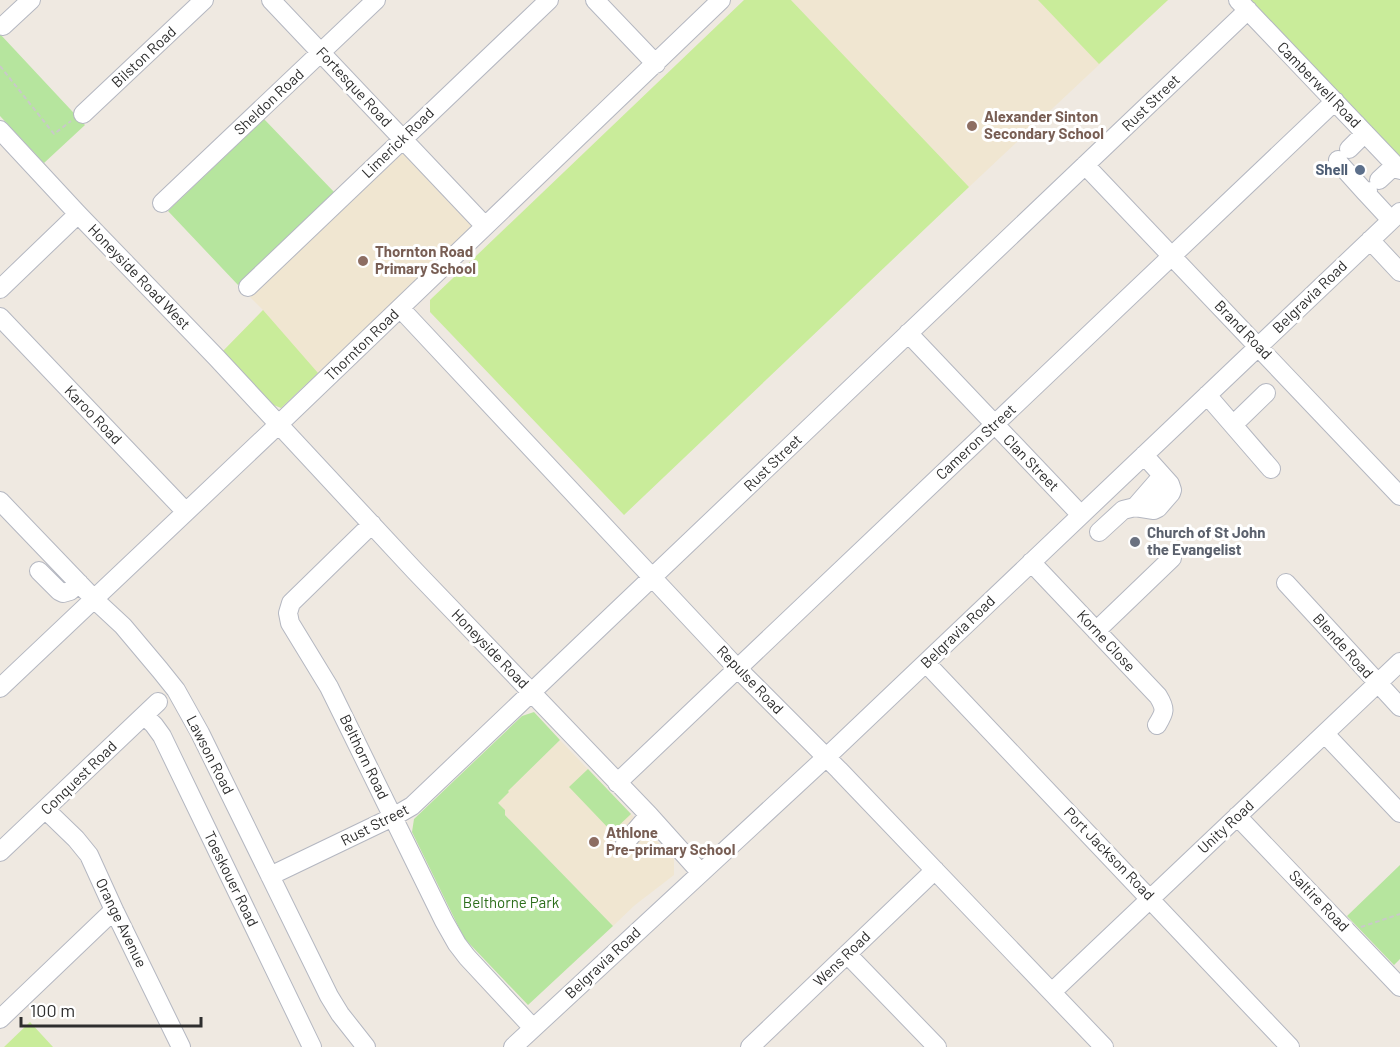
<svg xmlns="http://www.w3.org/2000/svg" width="1400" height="1047" font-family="Barlow,sans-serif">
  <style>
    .education { fill: #f0e6d1 }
    .green { fill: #b6e59e }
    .pitch { fill: #c9ec9a }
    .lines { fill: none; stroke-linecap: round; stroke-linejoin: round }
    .minor-casing { stroke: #b4b7c1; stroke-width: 20 }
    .path { stroke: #c9c9c9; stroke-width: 2; stroke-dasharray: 4.5 3; stroke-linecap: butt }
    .minor { stroke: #fff; stroke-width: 18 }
    .education-dot { fill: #8d6e63; stroke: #fff; stroke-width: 2 }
    .service-dot { fill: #5c6f8a; stroke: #fff; stroke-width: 2 }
    .worship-dot { fill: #6b7280; stroke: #fff; stroke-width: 2 }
    .labels { text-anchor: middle; stroke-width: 6; stroke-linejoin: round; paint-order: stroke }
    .street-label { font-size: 15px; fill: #2e2e2e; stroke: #fff }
    .education-label { font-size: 15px; font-weight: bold; fill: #785e54; stroke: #fff; text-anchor: start }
    .service-label { font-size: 15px; font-weight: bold; fill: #4e5e75; stroke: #fff; text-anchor: end }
    .worship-label { font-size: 15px; font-weight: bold; fill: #5b616d; stroke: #fff; text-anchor: start }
    .park-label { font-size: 15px; fill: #2c6e1b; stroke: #fff }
  </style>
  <rect width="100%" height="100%" fill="#efe9e1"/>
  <path class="education" d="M791 0H1168L969 187Z
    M405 151 476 226 281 408 223 351 263 310 250 297Z
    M560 740 674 859V875L635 905 613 926 505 815 497 803 508 792 507 791Z"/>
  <path class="green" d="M0 34 85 125 44 163 0 116Z
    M264 119 334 192 238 285 168 211Z
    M534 712 560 740 508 791 509 792 498 803 505 810V815L613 926 528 1005 464 938 412 832 414 819 522 716Z
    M588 769 631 814 612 832 569 787Z
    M1400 865V959L1394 965 1347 916Z"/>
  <path class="pitch" d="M744 0H791L969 187 624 515 430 312V300Z
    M1038 0H1168L1099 64Z
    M1251 0H1400V157Z
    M263 310 318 373 281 408 271 404 223 351Z
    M30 1022 53 1047H4Z"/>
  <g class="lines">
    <defs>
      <path id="minor" d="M271 0 485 226
        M595 0 656 64
        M1238 0 1400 170
        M3 26 31 0
        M83 114 204 0
        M0 130 78 214 216 357 415 571 649 815 701 873
        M1349 149 1365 133
        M1338 160 1339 163 1366 193
        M1085 165 1400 496
        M1379 180 1395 165
        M1368 191 1366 193 1391 220
        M162 203 376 0
        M1370 240 1400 272
        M248 287 549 0
        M0 289 78 214
        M400 308 737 668 839 770 1104 1047
        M0 317 186 512
        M908 333 1081 515
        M1207 395 1271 469
        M1233 425 1266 393
        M0 501 95 600 123 626 160 670 176 690 200 733 329 996 340 1014 366 1047
        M1135 507 1162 476
        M372 524 291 603 288 613 290 623 329 687 444 921 457 944 467 957 533 1028
        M1099 532 1123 510 1135 507 1154 510 1158 508 1171 493 1172 490 1170 484 1144 455
        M1031 562 1158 696C1166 709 1165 712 1157 725
        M39 571 59 591 63 593 70 591 79 583
        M1286 583 1400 707
        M1096 631 1172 558
        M926 663 1290 1047
        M0 688 279 424 721 0
        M145 716 154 725 162 736 312 1047
        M1325 734 1400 813
        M617 783 1335 101
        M46 810 76 839 89 855 114 910 181 1047
        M1237 816 1400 987
        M625 843 649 815
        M0 852 158 702
        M270 876 393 817 412 806 1248 10
        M847 954 937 1047
        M1052 992 1400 662
        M0 1019 114 910
        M513 1047 835 749 1400 212
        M750 1047 935 870"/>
    </defs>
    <use href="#minor" class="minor-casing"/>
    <path class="path" d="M0 66 54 134 71 121
      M1361 927 1400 914"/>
    <use href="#minor" class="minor"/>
  </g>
  <g class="education-dot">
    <circle cx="972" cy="126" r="6"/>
    <circle cx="363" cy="261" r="6"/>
    <circle cx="594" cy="842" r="6"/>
  </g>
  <circle class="service-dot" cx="1360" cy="170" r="6"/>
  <circle class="worship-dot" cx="1135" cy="542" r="6"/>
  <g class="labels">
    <g class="street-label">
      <text transform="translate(144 57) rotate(-43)" y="5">Bilston Road</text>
      <text transform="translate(1319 85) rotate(46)" y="5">Camberwell Road</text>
      <text transform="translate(354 87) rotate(47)" y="5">Fortesque Road</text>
      <text transform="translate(269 102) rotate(-43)" y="5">Sheldon Road</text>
      <text transform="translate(1151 103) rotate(-44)" y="5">Rust Street</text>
      <text transform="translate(398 143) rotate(-44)" y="5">Limerick Road</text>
      <text transform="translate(139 277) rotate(46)" y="5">Honeyside Road West</text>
      <text transform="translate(1310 297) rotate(-44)" y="5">Belgravia Road</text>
      <text transform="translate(1243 330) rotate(46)" y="5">Brand Road</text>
      <text transform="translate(362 345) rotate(-44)" y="5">Thornton Road</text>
      <text transform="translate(93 415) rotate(46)" y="5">Karoo Road</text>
      <text transform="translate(976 442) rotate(-43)" y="5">Cameron Street</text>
      <text transform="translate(773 463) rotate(-44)" y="5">Rust Street</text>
      <text transform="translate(1031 463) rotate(46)" y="5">Clan Street</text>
      <text transform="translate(958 632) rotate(-44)" y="5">Belgravia Road</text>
      <text transform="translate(1106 641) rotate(47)" y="5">Korne Close</text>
      <text transform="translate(1343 646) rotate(48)" y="5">Blende Road</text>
      <text transform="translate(490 649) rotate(46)" y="5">Honeyside Road</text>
      <text transform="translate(750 680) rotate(46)" y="5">Repulse Road</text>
      <text transform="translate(210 755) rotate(63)" y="5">Lawson Road</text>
      <text transform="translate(364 757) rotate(64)" y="5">Belthorn Road</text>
      <text transform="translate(79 778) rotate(-44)" y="5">Conquest Road</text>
      <text transform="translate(375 825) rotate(-27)" y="5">Rust Street</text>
      <text transform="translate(1226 827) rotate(-43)" y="5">Unity Road</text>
      <text transform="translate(1109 854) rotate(46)" y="5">Port Jackson Road</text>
      <text transform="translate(231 879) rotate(64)" y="5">Toeskouer Road</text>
      <text transform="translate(1319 901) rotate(46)" y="5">Saltire Road</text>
      <text transform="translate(121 923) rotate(64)" y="5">Orange Avenue</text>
      <text transform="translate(842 959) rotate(-44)" y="5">Wens Road</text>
      <text transform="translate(603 963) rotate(-43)" y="5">Belgravia Road</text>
    </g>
    <g class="education-label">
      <text x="984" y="122">Alexander Sinton<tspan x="984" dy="17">Secondary School</tspan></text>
      <text x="375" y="257">Thornton Road<tspan x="375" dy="17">Primary School</tspan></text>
      <text x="606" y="838">Athlone<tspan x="606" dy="17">Pre-primary School</tspan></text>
    </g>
    <g class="service-label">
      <text x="1348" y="175">Shell</text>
    </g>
    <g class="worship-label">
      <text x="1147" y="538">Church of St John<tspan x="1147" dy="17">the Evangelist</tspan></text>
    </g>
    <g class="park-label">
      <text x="511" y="908">Belthorne Park</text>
    </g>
  </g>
  <path d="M21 1017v9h180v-9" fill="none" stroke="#2e2e2e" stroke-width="3"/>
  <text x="30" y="1017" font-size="18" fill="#2e2e2e" stroke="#ffffff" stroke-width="4.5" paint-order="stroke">100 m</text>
</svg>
